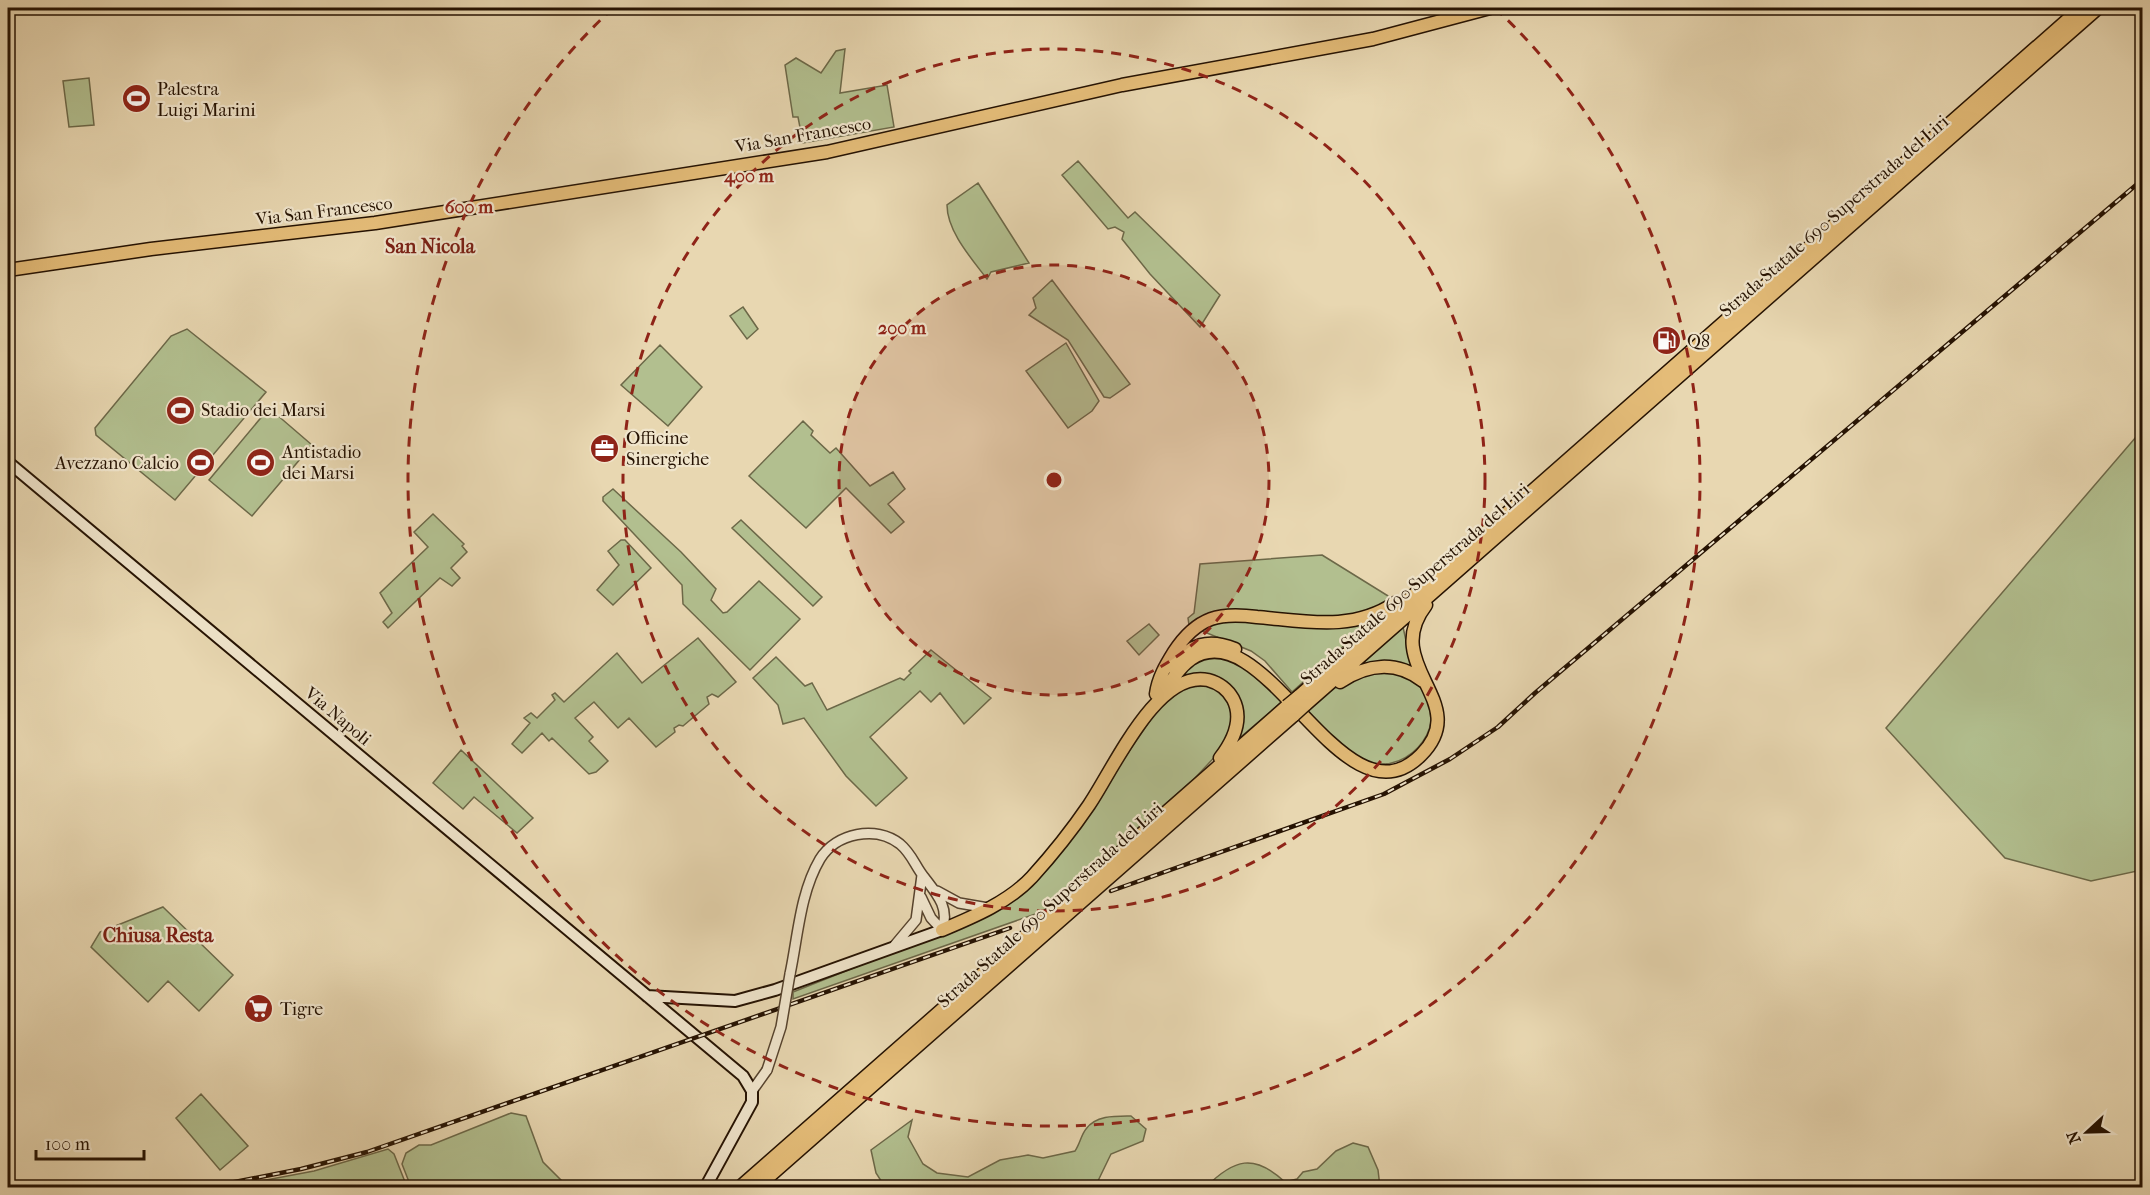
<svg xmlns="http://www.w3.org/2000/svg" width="2150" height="1195" font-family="'IM FELL French Canon',serif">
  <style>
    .green { fill: #b2bf8f; stroke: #6c6848; stroke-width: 1.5 }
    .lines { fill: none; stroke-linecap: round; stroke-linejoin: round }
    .tertiary-casing { stroke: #56432e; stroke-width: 12 }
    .secondary-casing { stroke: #251202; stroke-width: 14 }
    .primary-casing { stroke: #251202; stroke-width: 15 }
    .trunk-casing { stroke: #251202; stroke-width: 15 }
    .tertiary { stroke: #f0e5cc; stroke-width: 9 }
    .secondary { stroke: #f0e5cc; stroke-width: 10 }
    .primary { stroke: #e4bc78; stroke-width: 12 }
    .trunk { stroke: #e4bc78; stroke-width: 12 }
    .rail-casing { stroke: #251202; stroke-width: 4.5 }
    .rail { stroke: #f0e5cc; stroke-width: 2; stroke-dasharray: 7; stroke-linecap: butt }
    .tertiary-bridge-casing { stroke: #56432e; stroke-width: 12; stroke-linecap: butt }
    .trunk-bridge-casing { stroke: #251202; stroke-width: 15; stroke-linecap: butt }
    .tertiary-bridge { stroke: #f0e5cc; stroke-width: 9 }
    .trunk-bridge { stroke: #e4bc78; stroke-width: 12 }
    .ring { fill: none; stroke: #8f2418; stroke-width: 3; stroke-dasharray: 10 8 }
    .labels { text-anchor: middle; stroke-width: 4.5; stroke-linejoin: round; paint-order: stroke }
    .poi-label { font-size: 18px; fill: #251202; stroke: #f0e5cc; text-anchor: start }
    .street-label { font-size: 18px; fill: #251202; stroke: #f0e5cc }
    .neighbourhood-label { font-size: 20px; font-weight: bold; fill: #7a1f14; stroke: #f0e5cc }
    .centre { fill: #8f2418; stroke: #f0e5cc; stroke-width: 3 }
    .ring-label { font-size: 18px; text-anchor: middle; font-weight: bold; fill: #8f2418; stroke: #f0e5cc; stroke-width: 4.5; stroke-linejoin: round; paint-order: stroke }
  </style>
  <rect width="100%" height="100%" fill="#e8d7b1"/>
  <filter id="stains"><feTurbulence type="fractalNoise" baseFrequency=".00333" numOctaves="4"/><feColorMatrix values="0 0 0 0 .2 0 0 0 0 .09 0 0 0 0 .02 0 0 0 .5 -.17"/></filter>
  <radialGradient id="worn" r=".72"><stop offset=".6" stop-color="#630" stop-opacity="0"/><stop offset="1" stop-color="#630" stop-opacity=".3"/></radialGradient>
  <path class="green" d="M845 49 840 93 887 85 894 127 803 143 798 117H793L785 65 796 58 821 73 836 51Z
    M89 78 94 125 69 127 63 81Z
    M1078 161 1128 218 1135 212 1220 295 1200 327 1150 274 1122 239 1124 232 1115 227 1108 229 1062 175Z
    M978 183 1029 263 991 272 987 279C971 258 947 231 947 205Z
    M1052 280 1130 384 1110 398 1104 397 1068 340 1029 315 1036 308 1033 298Z
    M743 307 758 329 747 339 730 316Z
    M187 329 266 392 175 500 96 435 95 428 171 336Z
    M1066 343 1099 401 1092 411 1068 428 1026 371Z
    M660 345 702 387 668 426 621 385Z
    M269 408 312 445 252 516 209 480Z
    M803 421 813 431 811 435 830 453 836 448 870 486 893 472 905 489 888 504 904 522 891 533 846 488 806 528 749 476Z
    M2142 430V870L2091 881 2005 858 1886 728Z
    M613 489 681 552 716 589 711 600 723 613 727 612 759 581 800 619 750 670 683 604 682 585 603 501V497Z
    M433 514 464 544 462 546 467 552 451 568 460 578 452 586 440 578 388 628 383 622 392 613 380 593 428 547 414 532Z
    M741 520 822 597 813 606 732 528Z
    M621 540H625L651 568 613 605 597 590 619 565 608 551Z
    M1322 555 1393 599 1356 618 1195 621 1189 625 1188 618 1194 613 1200 564Z
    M1220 620 1326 627 1367 625 1292 692 1265 661 1251 651 1202 631V628Z
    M1149 624 1159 635 1139 655 1127 641Z
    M1403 627 1412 668 1364 663V662Z
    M698 638 736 682 718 697 712 694 707 697 709 704 683 726 679 725 674 728 675 732 656 747 629 718 618 728 594 702 575 718 593 737 589 741 608 761 596 772 589 774 552 738 549 741 542 733 522 753 512 744 530 723 524 718 531 713 537 718 555 700 552 695 555 693 564 702 617 653 642 683Z
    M931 650 991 698 964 724 940 693 931 702 920 691 870 737 907 778 876 806 846 776 804 718 783 724 778 705 753 678 776 657 805 686 812 683 827 710 900 678 904 680 911 673 909 671Z
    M1212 655 1235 660 1283 701 1236 741 1233 693 1188 676 1178 679 1185 668Z
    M1394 671C1402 675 1412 679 1418 685 1454 719 1412 776 1367 762 1343 754 1324 729 1307 711 1341 681 1348 673 1394 671Z
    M1210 686 1222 693 1232 710 1233 723 1223 748 1195 778 1044 911 793 999V992L994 912 1017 898 1061 851 1162 703 1179 687Z
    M461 750 533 818 517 833 474 797 463 809 433 783Z
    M163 907 233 975 199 1011 168 981 148 1002 91 947 100 932Z
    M201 1094 248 1146 220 1170 176 1118Z
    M511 1113 526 1116 543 1162 568 1187H411L402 1164 406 1153 419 1145H431Z
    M1131 1116 1146 1129 1143 1141 1111 1154 1095 1187H885L876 1173 871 1150 912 1120 908 1137 923 1164 937 1173 968 1177 1000 1160 1028 1155 1043 1158 1075 1151C1080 1144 1081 1135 1086 1129 1096 1115 1116 1116 1131 1116Z
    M1353 1143 1368 1147 1378 1170 1380 1187 1256 1188 1235 1183 1230 1187H1206C1234 1159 1254 1153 1285 1182L1297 1179 1303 1172 1317 1169 1336 1151Z
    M388 1149 394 1154 407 1187H228L314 1171Z"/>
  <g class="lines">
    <defs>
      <path id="tertiary" d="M937 891 959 903 988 908
        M895 945 916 920 922 875
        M790 974C798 936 800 893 820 859 836 833 876 825 900 844 912 854 915 866 924 877 937 894 950 908 942 930L931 918 921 897
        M752 1091 767 1070"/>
      <path id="secondary" d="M8 462 743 1076 752 1091V1102L705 1188
        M647 996 735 1001 775 990 942 930"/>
      <path id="primary" d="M8 270 151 249 375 223 827 152 1122 85 1373 39 1490 8"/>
      <path id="trunk" d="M1172 667C1190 644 1208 638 1235 649
        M1340 682C1367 664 1396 660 1423 681
        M1156 694C1158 678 1166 665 1174 652 1183 638 1195 625 1211 619 1225 614 1241 615 1257 617 1305 621 1352 632 1395 603
        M1298 697 2081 8
        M1160 699C1169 685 1177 669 1191 659 1266 608 1343 833 1421 755 1474 702 1379 666 1426 605
        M1305 705 2098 8
        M942 930C973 917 1009 902 1032 877 1052 855 1072 830 1089 805 1113 770 1157 669 1208 680 1219 683 1228 690 1233 699 1244 720 1233 741 1220 758
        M739 1188 1287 706
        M756 1188 1294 715"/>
    </defs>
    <use href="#tertiary" class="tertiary-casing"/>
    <use href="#secondary" class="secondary-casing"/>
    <use href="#primary" class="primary-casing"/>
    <use href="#trunk" class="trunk-casing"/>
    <use href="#tertiary" class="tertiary"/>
    <use href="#secondary" class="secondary"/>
    <use href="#primary" class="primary"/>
    <use href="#trunk" class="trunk"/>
    <defs>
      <path id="rail" d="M1111 891 1384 794 1450 759 1498 727 1535 693 2142 180
        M204 1188 301 1169 367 1152 1010 928"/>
    </defs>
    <use href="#rail" class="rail-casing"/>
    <use href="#rail" class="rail"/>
    <defs>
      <path id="tertiary-bridge" d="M767 1070 781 1027 790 974"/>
      <path id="trunk-bridge" d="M1287 706 1298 697
        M1294 715 1305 705"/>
    </defs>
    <use href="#tertiary-bridge" class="tertiary-bridge-casing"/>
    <use href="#trunk-bridge" class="trunk-bridge-casing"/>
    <use href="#tertiary-bridge" class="tertiary-bridge"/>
    <use href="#trunk-bridge" class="trunk-bridge"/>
  </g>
  <circle cx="1054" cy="480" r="215" fill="#8f2418" fill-opacity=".12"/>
  <g class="ring">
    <circle cx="1054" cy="480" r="215"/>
    <circle cx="1054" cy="480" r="431"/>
    <path d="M1495 8A646 646 0 1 1 613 8"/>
  </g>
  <defs>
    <symbol id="stadium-disc" viewBox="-11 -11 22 22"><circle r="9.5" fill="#8f2418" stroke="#f0e5cc"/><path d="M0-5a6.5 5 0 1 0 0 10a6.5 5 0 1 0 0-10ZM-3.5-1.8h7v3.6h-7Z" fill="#fff"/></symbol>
    <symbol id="fuel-disc" viewBox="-11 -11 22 22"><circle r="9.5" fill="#8f2418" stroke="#f0e5cc"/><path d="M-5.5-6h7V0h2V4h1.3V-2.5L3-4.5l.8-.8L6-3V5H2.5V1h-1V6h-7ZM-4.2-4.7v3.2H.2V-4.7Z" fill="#fff"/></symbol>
    <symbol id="office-disc" viewBox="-11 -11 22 22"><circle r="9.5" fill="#8f2418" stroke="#f0e5cc"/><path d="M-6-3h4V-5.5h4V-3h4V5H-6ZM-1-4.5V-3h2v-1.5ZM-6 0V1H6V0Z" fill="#fff"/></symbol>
    <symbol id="supermarket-disc" viewBox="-11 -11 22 22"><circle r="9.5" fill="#8f2418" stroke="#f0e5cc"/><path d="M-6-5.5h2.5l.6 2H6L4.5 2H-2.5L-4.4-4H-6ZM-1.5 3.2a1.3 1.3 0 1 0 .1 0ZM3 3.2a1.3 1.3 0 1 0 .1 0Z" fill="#fff"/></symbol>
  </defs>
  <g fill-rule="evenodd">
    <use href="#stadium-disc" x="120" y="82" width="33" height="33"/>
    <use href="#fuel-disc" x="1650" y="324" width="33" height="33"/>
    <use href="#stadium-disc" x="164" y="394" width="33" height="33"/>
    <use href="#office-disc" x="588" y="432" width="33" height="33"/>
    <use href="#stadium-disc" x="244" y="446" width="33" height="33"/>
    <use href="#stadium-disc" x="184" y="446" width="33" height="33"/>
    <use href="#supermarket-disc" x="242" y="992" width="33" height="33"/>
  </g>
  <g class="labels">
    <g class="poi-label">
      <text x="157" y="95">Palestra<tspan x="157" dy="21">Luigi Marini</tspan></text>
      <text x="1687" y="347">Q8</text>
      <text x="201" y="416">Stadio dei Marsi</text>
      <text x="626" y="444">Officine<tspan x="626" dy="21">Sinergiche</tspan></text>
      <text x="282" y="458">Antistadio<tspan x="282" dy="21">dei Marsi</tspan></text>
      <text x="179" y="469" text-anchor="end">Avezzano Calcio</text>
      <text x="280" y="1015">Tigre</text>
    </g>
    <g class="street-label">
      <text transform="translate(803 135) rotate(-10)" y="6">Via San Francesco</text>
      <text transform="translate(324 211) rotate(-7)" y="6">Via San Francesco</text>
      <text transform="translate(1834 216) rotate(-41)" y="6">Strada Statale 690 Superstrada del Liri</text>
      <text transform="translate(1415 584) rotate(-41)" y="6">Strada Statale 690 Superstrada del Liri</text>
      <text transform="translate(338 716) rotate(40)" y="6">Via Napoli</text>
      <text transform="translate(1050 905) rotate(-42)" y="6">Strada Statale 690 Superstrada del Liri</text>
    </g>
    <g class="neighbourhood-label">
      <text x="430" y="253">San Nicola</text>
      <text x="158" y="942">Chiusa Resta</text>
    </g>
  </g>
  <circle cx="1054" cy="480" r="9" class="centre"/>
  <g class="ring-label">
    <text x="749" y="182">400 m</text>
    <text x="469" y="213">600 m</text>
    <text x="902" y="334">200 m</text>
  </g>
  <rect width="2150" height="1195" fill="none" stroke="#e8d7b1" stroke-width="30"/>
  <rect x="9" y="9" width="2132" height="1177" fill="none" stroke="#251202" stroke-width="3"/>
  <rect x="15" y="15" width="2120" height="1165" fill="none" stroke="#251202" stroke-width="1.5"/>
  <g transform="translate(2087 1132) rotate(248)" stroke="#f0e5cc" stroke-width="4.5" paint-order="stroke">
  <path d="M0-4.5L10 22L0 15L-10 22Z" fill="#251202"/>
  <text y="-9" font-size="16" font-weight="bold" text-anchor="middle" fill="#251202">N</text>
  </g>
  <path d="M36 1150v9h108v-9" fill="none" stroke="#251202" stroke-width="3"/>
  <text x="45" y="1150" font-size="18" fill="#251202" stroke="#f0e5cc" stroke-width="4.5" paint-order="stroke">100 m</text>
  <rect width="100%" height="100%" filter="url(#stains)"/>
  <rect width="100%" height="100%" fill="url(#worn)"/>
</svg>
